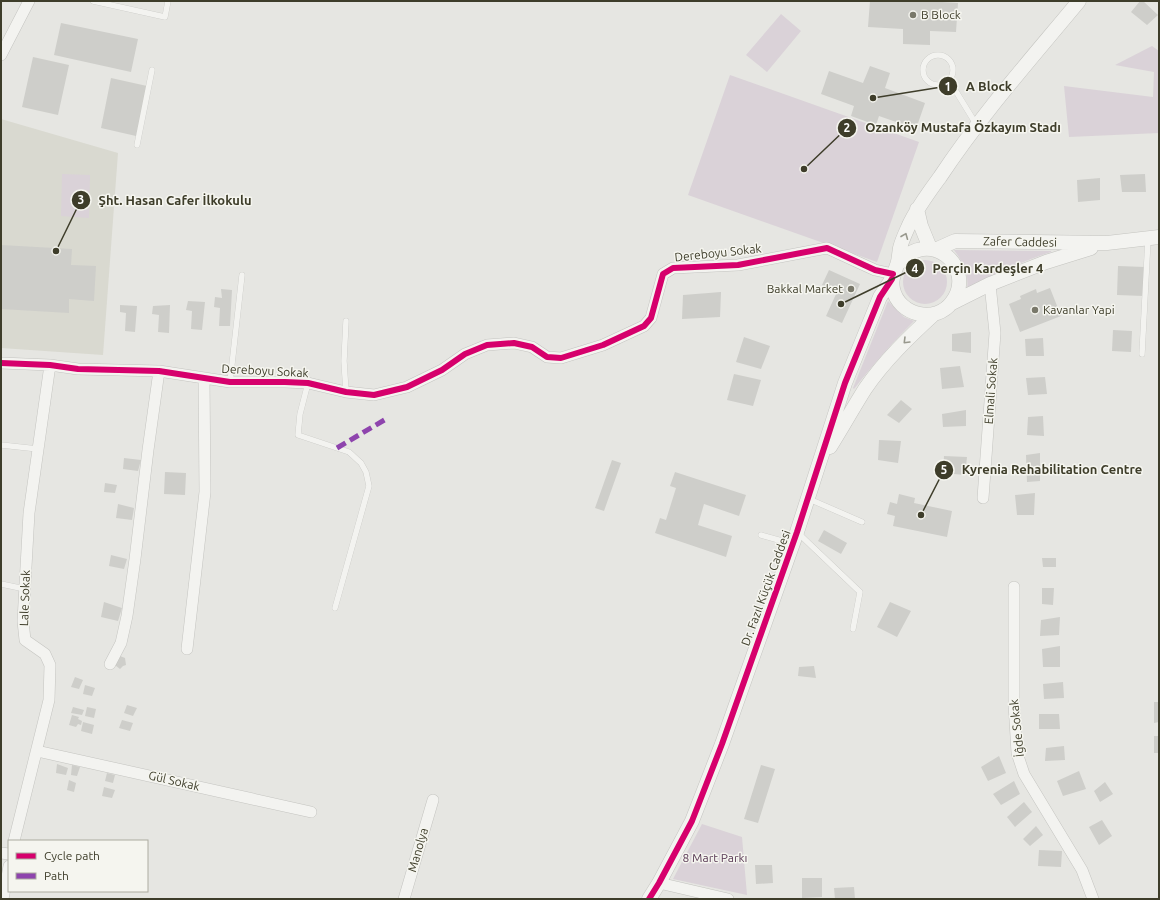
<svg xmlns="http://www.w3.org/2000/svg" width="1160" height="900" font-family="Ubuntu,sans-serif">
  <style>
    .built { fill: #d9d9d0 }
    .green { fill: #dad2d8 }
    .building { fill: #cececa }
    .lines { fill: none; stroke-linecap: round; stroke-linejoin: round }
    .service-casing { stroke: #c4c4c0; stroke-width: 6 }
    .minor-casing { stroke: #c4c4c0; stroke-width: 12 }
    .tertiary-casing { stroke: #c4c4c0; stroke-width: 15 }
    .service { stroke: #f3f3f0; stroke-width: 5.5 }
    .minor { stroke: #f3f3f0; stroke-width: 11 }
    .tertiary { stroke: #f3f3f0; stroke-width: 14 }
    .quiet { stroke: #8e44ad; stroke-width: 5; stroke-dasharray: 10 5; stroke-linecap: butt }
    .cycleway-casing { stroke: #f5f5ef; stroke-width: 8 }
    .cycleway { stroke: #d6006c; stroke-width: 6 }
    .oneway { stroke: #98988d }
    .poi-dot { fill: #79786a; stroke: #f5f5ef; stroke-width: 1.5 }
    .labels { text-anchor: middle; stroke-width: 3; stroke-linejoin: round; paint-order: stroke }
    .poi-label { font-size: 12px; fill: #3e3d2a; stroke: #f5f5ef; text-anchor: start }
    .street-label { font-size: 12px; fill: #3e3d2a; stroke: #f5f5ef }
    .park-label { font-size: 12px; fill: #583854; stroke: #f5f5ef }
    .leader { fill: none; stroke: #3e3d2a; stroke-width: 1.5 }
    .callout-dot { fill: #3e3d2a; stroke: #f5f5ef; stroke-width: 1.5 }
    .mark-label { font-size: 12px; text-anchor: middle; font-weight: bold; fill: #fff }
    .callout-label { font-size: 13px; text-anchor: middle; font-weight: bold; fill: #3e3d2a; stroke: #f5f5ef; stroke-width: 3; stroke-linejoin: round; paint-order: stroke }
  </style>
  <rect width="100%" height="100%" fill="#e6e6e2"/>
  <path class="built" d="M1 119 118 153 103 355 1 348Z"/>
  <path class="green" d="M781 14 801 31 767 72 746 55Z
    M1152 46 1159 51V133L1069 137 1064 86 1153 97 1154 72 1115 65Z
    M730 75 919 142 877 262 688 195Z
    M62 174 90 175 89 218 61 216Z
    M954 250 1051 251V252C1022 261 994 274 967 289 969 274 963 262 954 250Z
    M903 282a22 22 0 1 1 44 0a22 22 0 1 1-44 0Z
    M888 301 904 317 914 321C892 343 873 365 854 389L853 388Z
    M702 824 742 837 747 895 673 879Z"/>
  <path class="building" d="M870 1H927L958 3 956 32 930 31V45L903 44V29L868 27Z
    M1140 1H1143L1158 15 1147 25 1131 12Z
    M61 23 138 39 131 72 54 55Z
    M33 57 69 65 58 115 22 107Z
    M870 66 890 73 885 88 925 103 916 129 879 116 876 125 851 116 854 106 821 94 829 71 863 83Z
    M111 78 147 86 136 136 101 128Z
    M1145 174 1146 192H1122L1120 175Z
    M1100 178V200L1078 202 1077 180Z
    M1 245 72 249 71 265 96 266 94 301 69 299V313L1 309Z
    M1118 266 1145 267 1144 296 1117 295Z
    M829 270 860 284 842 323 826 316 837 292 822 285Z
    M1050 288 1061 316 1020 332 1009 304 1021 299 1020 296 1036 289 1037 293Z
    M221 289 232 290 230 326H219L220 308 214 307 215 297 222 298Z
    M721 292 720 317 682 319 683 295Z
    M188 301 205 302 202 330 191 329 192 311 186 310Z
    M120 305 137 306 135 332 125 331 126 313 120 312Z
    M170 305 169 333 158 332 159 315 152 314 153 306Z
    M1113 330 1132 331 1131 352 1112 351Z
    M971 332V353L952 351V334Z
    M744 337 770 346 761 369 736 362Z
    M1043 338 1044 356H1026L1025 339Z
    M960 366 964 387 942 389 940 368Z
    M734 374 761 380 753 406 727 400Z
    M1045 377 1047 394 1028 395 1026 378Z
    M901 400 912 409 899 423 887 415Z
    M966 410V426L943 427 942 414Z
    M1043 416 1044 436 1027 435 1028 417Z
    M879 440 901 441 898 463 878 460Z
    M1040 453V481L1027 482 1026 455Z
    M944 456 967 457 965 475 943 473Z
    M124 458 141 460 138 471 123 469Z
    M612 460 621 463 604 511 595 508Z
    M165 472 186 473 185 495 164 494Z
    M675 472 746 495 739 516 704 504 698 525 732 536 726 557 655 533 660 518 666 520 676 488 670 486Z
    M105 483 117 485 115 493 104 492Z
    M1035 493 1034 515H1017L1015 495Z
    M899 494 915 498 914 503 952 511 947 537 893 526 895 516 887 514 890 502 897 504Z
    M118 504 134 508 132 520 116 518Z
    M824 530 847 543 841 554 818 541Z
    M111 555 127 559 124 569 109 566Z
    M1042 558H1056V567H1043Z
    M1042 588H1054L1053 605 1042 604Z
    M104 602 122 608 118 621 101 617Z
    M890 602 911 611 897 637 877 627Z
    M1060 617 1059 635 1040 636 1041 620Z
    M1060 646V667H1043L1042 649Z
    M120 656 125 658 126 665 123 666 120 669 115 665Z
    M814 666 816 678 798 676 799 667Z
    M75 677 83 680 79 689 71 687Z
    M1063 682 1064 698 1044 699 1043 684Z
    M85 685 95 688 92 696 83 694Z
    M1154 702H1159V722L1154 723Z
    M127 705 137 708 133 716 124 713Z
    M73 707 84 710 82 715 71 713Z
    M87 707 96 709 94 718 85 716Z
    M1039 714H1059L1060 729H1039Z
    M72 715 79 717 78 719 82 721 81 725 78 724 76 727 69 725Z
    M122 720 133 723 130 731 119 728Z
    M83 722 94 725 92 734 81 731Z
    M1154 736H1159V753H1154Z
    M1064 746 1065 760 1045 761 1046 748Z
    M999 756 1006 773 988 781 981 767Z
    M57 764 68 768 66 775 56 773Z
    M72 765 80 767 77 776 71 775Z
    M761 765 775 769 758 823 744 819Z
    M1079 771 1086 789 1063 796 1057 781Z
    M107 773 115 775 113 783 105 781Z
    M69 780 76 783 74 792 67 790Z
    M1014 781 1020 794 1001 805 993 794Z
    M1105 782 1113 794 1100 802 1094 791Z
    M104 787 115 790 112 798 102 796Z
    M1024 802 1032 812 1015 827 1007 817Z
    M1102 820 1112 836 1099 845 1089 827Z
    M1036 826 1043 835 1030 846 1023 839Z
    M1039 850 1062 851 1061 867 1038 866Z
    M755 865H772L773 883 756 884Z
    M802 878H822V897L802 898Z
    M854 887 855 899H835L834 888Z"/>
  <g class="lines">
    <defs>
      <path id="service" d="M93 1 165 17 168 1
        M923 70a15 15 0 1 1 30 0a15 15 0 1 1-30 0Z
        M949 80 976 124
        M137 145 152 70
        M346 321 344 361 346 392
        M1142 354 1148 239
        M230 382 242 275
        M308 383 300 414 298 435 349 452 361 463 366 472 369 486 335 608
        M1 445 38 449
        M809 499 862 522
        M797 532 860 592 853 629
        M761 535 793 544
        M1 584 25 589"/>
      <path id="minor" d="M1 55 29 1
        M1 363 50 365 78 369 159 371 230 382H285L308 383 346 392 374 395 407 387 442 370 465 354 487 345 514 343 532 347 547 357 561 358 603 345 644 326 651 318 663 274 673 268 738 265 827 248 875 270 893 274
        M983 498 995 333 990 284
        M1014 587V704L1017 753 1024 774 1082 870 1093 899
        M187 649 205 492 204 378
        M110 664 121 643 127 616 135 559 148 450 159 371
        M37 751 311 812
        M14 841 49 700 50 665 45 654 25 640 23 621 29 513 50 365
        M1 853 9 854
        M659 883 728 899
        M3 899 9 866
        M404 899 433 800"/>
      <path id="tertiary" d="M917 209 921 226 930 248
        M935 250 955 241 1107 243 1159 237
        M897 265C928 225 978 267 952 302 936 324 899 316 893 289 891 280 894 274 897 265 899 260 899 253 900 248 902 240 906 232 909 225 917 208 929 192 940 177 981 115 1031 59 1079 1
        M952 303 990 284 1046 262 1091 248
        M830 447C842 428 853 408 865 389 884 361 909 337 934 314
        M649 899 659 883 692 821 722 744 797 532 845 383 880 297 892 279"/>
    </defs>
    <use href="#service" class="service-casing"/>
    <use href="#minor" class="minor-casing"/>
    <use href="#tertiary" class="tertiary-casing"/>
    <use href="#service" class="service"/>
    <use href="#minor" class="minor"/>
    <use href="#tertiary" class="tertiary"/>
    <path class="quiet" d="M337 448 386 419"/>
    <defs>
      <path id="cycleway" d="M1 363 50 365 78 369 159 371 230 382H285L308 383 346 392 374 395 407 387 442 370 465 354 487 345 514 343 532 347 547 357 561 358 603 345 644 326 651 318 663 274 673 268 738 265 827 248 875 270 893 274
        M649 899 659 883 692 821 722 744 797 532 845 383 880 297 892 279"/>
    </defs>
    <use href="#cycleway" class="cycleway-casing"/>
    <use href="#cycleway" class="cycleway"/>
  </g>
  <defs><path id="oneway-chevron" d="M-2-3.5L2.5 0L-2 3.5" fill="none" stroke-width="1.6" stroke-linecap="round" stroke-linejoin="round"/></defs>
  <g class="oneway">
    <use href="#oneway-chevron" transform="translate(905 236) rotate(-68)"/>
    <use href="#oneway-chevron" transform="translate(906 341) rotate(135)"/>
  </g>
  <g class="poi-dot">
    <circle cx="913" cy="15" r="4"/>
    <circle cx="851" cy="289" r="4"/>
    <circle cx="1035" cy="310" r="4"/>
  </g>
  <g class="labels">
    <g class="poi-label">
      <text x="921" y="19">B Block</text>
      <text x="843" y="293" text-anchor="end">Bakkal Market</text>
      <text x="1043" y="314">Kavanlar Yapi</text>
    </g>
    <g class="street-label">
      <text transform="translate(1020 242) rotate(1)" y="4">Zafer Caddesi</text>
      <text transform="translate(718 253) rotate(-6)" y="4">Dereboyu Sokak</text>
      <text transform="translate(265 371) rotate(3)" y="4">Dereboyu Sokak</text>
      <text transform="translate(991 391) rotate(-86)" y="4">Elmali Sokak</text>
      <text transform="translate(766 588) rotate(-70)" y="4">Dr. Fazıl Küçük Caddesi</text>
      <text transform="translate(25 598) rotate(-88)" y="4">Lale Sokak</text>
      <text transform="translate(1017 728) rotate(-96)" y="4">İĝde Sokak</text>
      <text transform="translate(174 781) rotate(13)" y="4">Gül Sokak</text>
      <text transform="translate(418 850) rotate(-74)" y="4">Manolya</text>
    </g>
    <g class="park-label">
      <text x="715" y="862">8 Mart Parkı</text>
    </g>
  </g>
  <path class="leader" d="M873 98L948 86M804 169L847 128M56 251L81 200M841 304L915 268M921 515L944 470"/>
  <g class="callout-dot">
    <circle cx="873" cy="98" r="4"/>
    <circle cx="804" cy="169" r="4"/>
    <circle cx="56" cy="251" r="4"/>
    <circle cx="841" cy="304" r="4"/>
    <circle cx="921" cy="515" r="4"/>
    <circle cx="948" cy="86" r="10"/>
    <circle cx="847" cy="128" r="10"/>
    <circle cx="81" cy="200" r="10"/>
    <circle cx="915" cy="268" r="10"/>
    <circle cx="944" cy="470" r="10"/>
  </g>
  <g class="mark-label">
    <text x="948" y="91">1</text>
    <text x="847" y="132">2</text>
    <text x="81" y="204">3</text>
    <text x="915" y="273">4</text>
    <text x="944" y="474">5</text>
  </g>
  <g class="callout-label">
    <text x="989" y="91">A Block</text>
    <text x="963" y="132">Ozanköy Mustafa Özkayım Stadı</text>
    <text x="175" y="205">Şht. Hasan Cafer İlkokulu</text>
    <text x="988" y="273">Perçin Kardeşler 4</text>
    <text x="1052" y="474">Kyrenia Rehabilitation Centre</text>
  </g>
  <rect width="1160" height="900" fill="none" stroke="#3e3d2a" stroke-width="4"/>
  <rect x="8" y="840" width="140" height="52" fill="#f5f5ef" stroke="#acaba0"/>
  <rect x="16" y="853" width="20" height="6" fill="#d6006c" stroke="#acaba0"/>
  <text x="44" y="860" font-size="12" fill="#3e3d2a">Cycle path</text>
  <rect x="16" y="873" width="20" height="6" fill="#8e44ad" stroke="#acaba0"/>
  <text x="44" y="880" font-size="12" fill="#3e3d2a">Path</text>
</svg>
